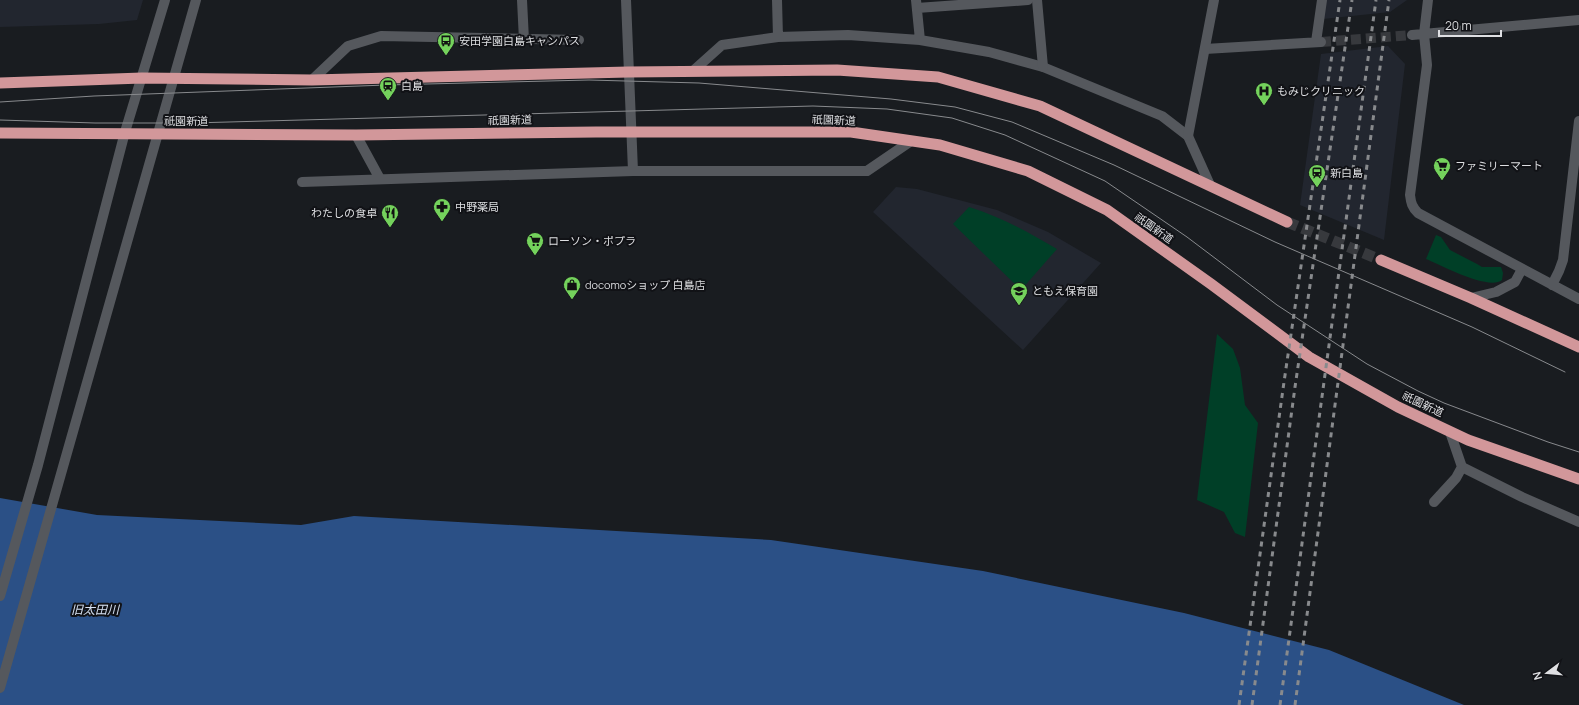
<svg xmlns="http://www.w3.org/2000/svg" width="1579" height="705" font-family="Manrope,'Noto Sans JP',sans-serif">
  <style>
    .built { fill: #22262f }
    .green { fill: #003f27 }
    .water { fill: #2b5086 }
    .lines { fill: none; stroke-linecap: round; stroke-linejoin: round }
    .minor-tunnel { stroke: #37393d; stroke-width: 10; stroke-dasharray: 10 5; stroke-linecap: butt }
    .trunk-tunnel { stroke: #37393d; stroke-width: 11; stroke-dasharray: 11 5.5; stroke-linecap: butt }
    .minor { stroke: #55585d; stroke-width: 10 }
    .tertiary { stroke: #55585d; stroke-width: 10 }
    .trunk { stroke: #d2979a; stroke-width: 11 }
    .tram { stroke: #888a8d; stroke-width: 1 }
    .rail { stroke: #888a8d; stroke-width: 3; stroke-dasharray: 5 5; stroke-linecap: butt }
    .labels { text-anchor: middle; stroke-width: 4; stroke-linejoin: round; paint-order: stroke }
    .poi-label { font-size: 11px; fill: #dedfe2; stroke: #111216; text-anchor: start }
    .street-label { font-size: 11px; fill: #dedfe2; stroke: #111216 }
    .water-label { font-size: 12px; font-style: italic; fill: #d7e2f3; stroke: #111216 }
  </style>
  <rect width="100%" height="100%" fill="#191c20"/>
  <path class="built" d="M0 0H143L137 20 99 24 0 27Z
    M1326 0H1407L1390 12 1323 19Z
    M1388 46 1405 64 1384 240 1300 205 1321 54Z
    M896 187 917 189 997 210 1048 232 1101 263 1023 350 873 212Z"/>
  <path class="green" d="M969 207C1001 217 1028 232 1057 249L1021 290 953 224Z
    M1436 235 1441 237 1450 250 1477 264 1482 267H1501L1503 273 1502 280C1489 291 1441 265 1426 259Z
    M1217 334 1233 349 1240 368 1245 405 1258 423 1245 537 1235 533 1224 512 1197 500Z"/>
  <path class="water" d="M0 498 97 515 301 525 354 516 771 540 983 571 1184 613 1329 650 1464 705H0Z"/>
  <g class="lines">
    <path class="minor-tunnel" d="M1321 42 1412 35"/>
    <path class="trunk-tunnel" d="M1287 222 1381 260"/>
    <path class="minor" d="M522 0 524 40
      M626 0 633 171
      M777 0 778 37
      M916 0 920 40
      M1428 0 1424 34 1427 65 1410 195C1411 203 1412 207 1418 213L1579 299
      M917 8 1028 0
      M1412 35 1579 20
      M1316 42 1322 0
      M1205 49 1321 42
      M693 71 722 45 778 37 848 35 920 40 989 52 1043 67 1162 116 1188 136 1210 185
      M312 80 348 46 381 36 579 40
      M356 135 380 179
      M302 182 633 171H867L911 141
      M1552 285 1559 271 1563 260 1579 121
      M1471 298 1496 292 1515 282 1522 269
      M1450 432 1462 467 1522 497 1579 522
      M1434 502 1456 478 1462 467"/>
    <path class="tertiary" d="M1037 0 1043 67
      M1188 136 1214 0
      M0 596 38 465 125 132 165 0
      M0 688 196 0"/>
    <path class="trunk" d="M0 83 142 78 312 80 628 72 837 70 938 77 1040 106 1287 222
      M0 133 356 135 596 132H851L940 145 1028 171 1107 210 1211 284 1309 357 1398 407 1468 440 1579 479
      M1381 260 1471 298 1579 347"/>
    <path class="tram" d="M0 102 94 96 386 85 589 80 699 83 891 99 955 107 1012 122 1114 165 1275 242 1472 327 1565 372
      M0 120 95 123H192L813 106 887 109 952 118 1005 135 1105 181 1187 237 1277 305 1367 364 1418 391 1444 403 1548 442 1579 452"/>
    <path class="rail" d="M1239 705 1284 382 1340 0
      M1252 705 1295 387 1352 0
      M1280 705 1376 0
      M1295 705 1389 0"/>
  </g>
  <defs>
    <symbol id="bus-pin" viewBox="-11 -11 22 30"><path d="M0 17L-7.5 6A9.5 9.5 0 1 1 7.5 6Z" fill="#74d25c" stroke="#111216"/><path d="M-5-6H5V4H4V6H2V4H-2V6H-4V4H-5ZM-3.5-4V0h7V-4ZM-3.5 1.2v1.5H-2V1.2ZM2 1.2v1.5H3.5V1.2Z" fill="#111"/></symbol>
    <symbol id="station-pin" viewBox="-11 -11 22 30"><path d="M0 17L-7.5 6A9.5 9.5 0 1 1 7.5 6Z" fill="#74d25c" stroke="#111216"/><path d="M-3-6H3Q5-6 5-4V2Q5 4 3 4L4.5 6H3L1.5 4h-3L-3 6H-4.5L-3 4Q-5 4-5 2V-4Q-5-6-3-6ZM-3.5-4v3h7v-3ZM-3.5 1v1.5H-2V1ZM2 1v1.5H3.5V1Z" fill="#111"/></symbol>
    <symbol id="hospital-pin" viewBox="-11 -11 22 30"><path d="M0 17L-7.5 6A9.5 9.5 0 1 1 7.5 6Z" fill="#74d25c" stroke="#111216"/><path d="M-5-5h3v3.5h4V-5h3V5h-3V1.5h-4V5h-3Z" fill="#111"/></symbol>
    <symbol id="supermarket-pin" viewBox="-11 -11 22 30"><path d="M0 17L-7.5 6A9.5 9.5 0 1 1 7.5 6Z" fill="#74d25c" stroke="#111216"/><path d="M-6-5.5h2.5l.6 2H6L4.5 2H-2.5L-4.4-4H-6ZM-1.5 3.2a1.3 1.3 0 1 0 .1 0ZM3 3.2a1.3 1.3 0 1 0 .1 0Z" fill="#111"/></symbol>
    <symbol id="pharmacy-pin" viewBox="-11 -11 22 30"><path d="M0 17L-7.5 6A9.5 9.5 0 1 1 7.5 6Z" fill="#74d25c" stroke="#111216"/><path d="M-2-6h4v4h4v4h-4v4h-4v-4h-4v-4h4Z" fill="#111"/></symbol>
    <symbol id="restaurant-pin" viewBox="-11 -11 22 30"><path d="M0 17L-7.5 6A9.5 9.5 0 1 1 7.5 6Z" fill="#74d25c" stroke="#111216"/><path d="M-5-6h1v4h1v-4h1v4h1v-4h1v5L-1.5 .5V6h-2V.5L-5-1ZM5-6V6H3V1.5H1.5Q1.5-4 5-6Z" fill="#111"/></symbol>
    <symbol id="shop-pin" viewBox="-11 -11 22 30"><path d="M0 17L-7.5 6A9.5 9.5 0 1 1 7.5 6Z" fill="#74d25c" stroke="#111216"/><path d="M-5-2.5h2.3a2.7 3.5 0 0 1 5.4 0H5L5.5 6h-11ZM-1.5-2.5h3a1.5 2.3 0 0 0-3 0Z" fill="#111"/></symbol>
    <symbol id="school-pin" viewBox="-11 -11 22 30"><path d="M0 17L-7.5 6A9.5 9.5 0 1 1 7.5 6Z" fill="#74d25c" stroke="#111216"/><path d="M0-5L7-2L0 1L-7-2ZM-4 1L0 2.5L4 1V4Q0 6-4 4Z" fill="#111"/></symbol>
  </defs>
  <g fill-rule="evenodd">
    <use href="#bus-pin" x="436" y="31" width="20" height="27"/>
    <use href="#station-pin" x="378" y="76" width="20" height="27"/>
    <use href="#hospital-pin" x="1254" y="81" width="20" height="27"/>
    <use href="#supermarket-pin" x="1432" y="156" width="20" height="27"/>
    <use href="#station-pin" x="1307" y="163" width="20" height="27"/>
    <use href="#pharmacy-pin" x="432" y="197" width="20" height="27"/>
    <use href="#restaurant-pin" x="380" y="203" width="20" height="27"/>
    <use href="#supermarket-pin" x="525" y="231" width="20" height="27"/>
    <use href="#shop-pin" x="562" y="275" width="20" height="27"/>
    <use href="#school-pin" x="1009" y="281" width="20" height="27"/>
  </g>
  <g class="labels">
    <g class="poi-label">
      <text x="459" y="45">安田学園白島キャンパス</text>
      <text x="401" y="90">白島</text>
      <text x="1277" y="95">もみじクリニック</text>
      <text x="1455" y="170">ファミリーマート</text>
      <text x="1330" y="177">新白島</text>
      <text x="455" y="211">中野薬局</text>
      <text x="377" y="217" text-anchor="end">わたしの食卓</text>
      <text x="548" y="245">ローソン・ポプラ</text>
      <text x="585" y="289">docomoショップ 白島店</text>
      <text x="1032" y="295">ともえ保育園</text>
    </g>
    <g class="street-label">
      <text transform="translate(510 120) rotate(-1)" y="4">祇園新道</text>
      <text transform="translate(834 120) rotate(2)" y="4">祇園新道</text>
      <text x="186" y="125">祇園新道</text>
      <text transform="translate(1154 228) rotate(35)" y="4">祇園新道</text>
      <text transform="translate(1423 404) rotate(25)" y="4">祇園新道</text>
    </g>
    <g class="water-label">
      <text x="95" y="614">旧太田川</text>
    </g>
  </g>
  <g transform="translate(1547 673) rotate(254)" stroke="#111216" stroke-width="3" paint-order="stroke">
  <path d="M0-3L7 15L0 10L-7 15Z" fill="#dedfe2"/>
  <text y="-6" font-size="11" font-weight="bold" text-anchor="middle" fill="#dedfe2">N</text>
  </g>
  <path d="M1439 30v6h62v-6" fill="none" stroke="#dedfe2" stroke-width="2"/>
  <text x="1445" y="30" font-size="12" fill="#dedfe2" stroke="#111216" stroke-width="3" paint-order="stroke">20 m</text>
</svg>
